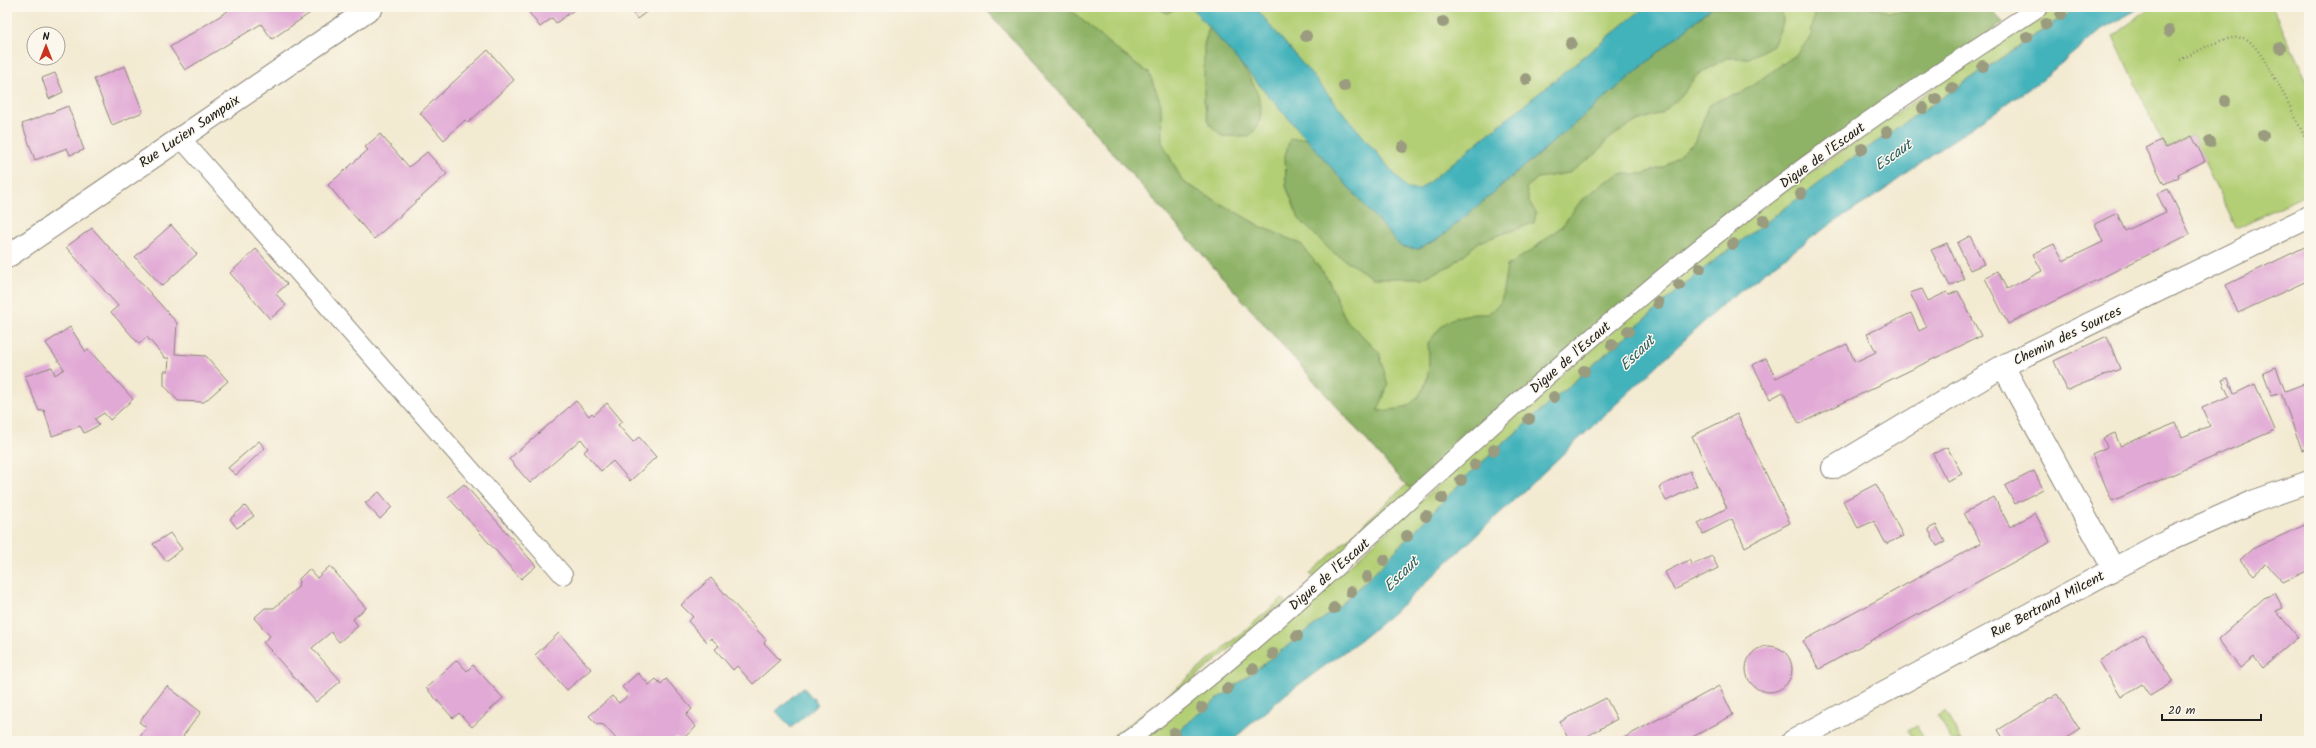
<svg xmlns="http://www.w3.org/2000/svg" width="2316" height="748" font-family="Kalam,sans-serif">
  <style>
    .green { fill: #b3cf75; stroke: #687648 }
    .forest { fill: #8eb266; stroke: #556741 }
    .water { fill: #42b2bb; stroke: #2f676c }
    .building { fill: #e1a9d5 }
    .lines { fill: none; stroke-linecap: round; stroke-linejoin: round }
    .service-casing { stroke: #888377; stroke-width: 20 }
    .minor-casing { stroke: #888377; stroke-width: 24 }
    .path { stroke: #888377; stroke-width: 2.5; stroke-dasharray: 1 3; stroke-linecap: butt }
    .service { stroke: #fff; stroke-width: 18 }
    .minor { stroke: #fff; stroke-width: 22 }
    .tree { fill: #9a9b7f }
    .labels { text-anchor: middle; stroke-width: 3; stroke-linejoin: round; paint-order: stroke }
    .street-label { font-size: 14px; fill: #1c1c1c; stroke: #fbf7ec }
    .water-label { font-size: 15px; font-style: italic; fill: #2d6064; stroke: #fbf7ec }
  </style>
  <rect width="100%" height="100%" fill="#fbf7ec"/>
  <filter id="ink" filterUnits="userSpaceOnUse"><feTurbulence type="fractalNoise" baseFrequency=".025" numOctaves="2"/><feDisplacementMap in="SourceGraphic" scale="8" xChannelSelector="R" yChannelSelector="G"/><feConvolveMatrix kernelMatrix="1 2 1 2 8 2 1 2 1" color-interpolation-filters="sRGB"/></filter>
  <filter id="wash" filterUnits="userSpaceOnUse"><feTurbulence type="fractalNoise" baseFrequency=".012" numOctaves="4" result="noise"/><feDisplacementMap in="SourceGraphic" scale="16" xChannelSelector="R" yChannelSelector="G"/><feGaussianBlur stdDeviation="0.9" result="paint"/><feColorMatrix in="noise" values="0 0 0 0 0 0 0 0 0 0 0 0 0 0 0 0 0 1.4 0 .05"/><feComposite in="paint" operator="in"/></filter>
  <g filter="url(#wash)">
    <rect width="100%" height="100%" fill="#f3ead2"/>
    <path class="green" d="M984 7H1991L1407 485 1412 489 1314 578 1310 574 1406 485Z
      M2051 7H2077L1907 121 1698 273 1471 472 1372 575 1337 608 1197 715 1168 741H1138L1314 597 1583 355 1779 194Z
      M2151 7H2272L2309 85V193L2236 228 2192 136 2165 148 2113 36Z
      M1282 599 1286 602 1146 719 1116 741H1106L1156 705Z
      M1945 712 1962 741H1952L1937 716Z
      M1917 726 1926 741H1915L1908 731Z"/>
    <path class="forest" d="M984 7H1067L1113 47 1149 73 1161 104 1162 142 1183 182 1260 226 1301 244 1328 279 1346 320 1379 352 1388 385 1378 411C1386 410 1402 410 1409 405 1430 390 1430 367 1428 343 1448 316 1455 314 1488 314L1501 302 1507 266 1532 250 1562 226 1580 202 1602 184 1620 174H1643L1666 166 1696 141 1708 106 1723 98 1740 94 1797 54 1811 36 1815 7H1870L1889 12 1910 11 1912 7H1991L2003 23 1834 138 1412 489 1406 485Z
      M1155 7H1179L1167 13Z
      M1712 7H1782L1783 23 1773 45 1749 58H1727L1697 75 1681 96 1662 113 1637 121 1608 139 1596 154 1569 173 1538 178 1526 188 1529 201 1536 213 1534 223 1479 242 1452 265 1423 278H1373L1331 251 1299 219 1286 186 1285 155 1290 139 1306 138 1401 246 1419 249 1441 237Z
      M1209 27C1228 48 1273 94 1258 124 1256 129 1252 133 1249 137L1222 136 1209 124 1204 101V45Z"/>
    <path class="water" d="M1191 7H1255L1407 189 1419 190 1645 7H1712L1441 237 1419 249 1401 247Z
      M2077 7H2142L2102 29 2039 82 1931 155 1883 191 1818 233 1726 301 1400 607 1363 638 1286 694 1231 741H1168L1197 715 1337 608 1372 575 1471 472 1698 273 1851 159Z
      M803 687 818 704 791 728 776 711Z"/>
    <g id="blocks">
      <path class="building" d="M226 7H319L272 39 261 24 185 70 170 47 228 11Z
        M525 7H578L556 23 552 18 540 27Z
        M628 7H653L637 19Z
        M488 50 514 80 468 123 465 120 444 140 420 113Z
        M125 66 143 112 112 125 94 79Z
        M55 73 63 92 49 99 42 78Z
        M68 106 84 150 70 155 67 148 35 160 22 124Z
        M380 134 409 167 427 152 447 174 374 239 328 185 368 150 365 147Z
        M2192 136 2205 161 2178 174 2179 177 2164 184 2146 148 2161 140 2165 148Z
        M2168 189 2190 234 2008 324 1985 278 1997 271 2007 289 2042 271 2033 254 2054 244 2063 261 2103 242 2095 224 2117 213 2125 231 2166 212 2157 194Z
        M171 225 197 254 162 286 135 257Z
        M92 228 177 323 175 354 206 356 228 381 204 402 178 401 164 385V371H168L169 358H165L147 337 139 344 111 312 118 306 66 247Z
        M1970 236 1984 264 1970 270 1957 243Z
        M1947 243 1964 279 1950 286 1931 250Z
        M2309 245V280L2238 313 2226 285Z
        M256 249 287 284 276 294 286 305 270 319 230 273Z
        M1922 289 1928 301 1947 292 1949 295 1958 291 1981 336 1799 424 1783 392 1770 399 1753 365 1766 358 1776 378 1847 344 1855 362 1876 352 1867 334 1911 313 1919 331 1927 327 1910 293Z
        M70 327 86 352 88 349 133 399 110 420 104 413 95 419 99 425 84 433 80 426 52 436 44 410 39 411 25 376 52 367 55 375 64 369 46 343Z
        M2107 336 2120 369 2067 390 2054 361Z
        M2276 367 2285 391 2309 382V448L2302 450 2281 393 2272 396 2263 372Z
        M2228 378 2234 394 2255 384 2275 430 2112 501 2092 454 2107 447 2103 438 2115 433 2120 446 2176 423 2182 437 2210 426 2202 408 2229 396 2222 380Z
        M576 401 589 416 592 413 594 415 607 403 622 421 618 425 633 442 639 437 656 457 630 481 613 461 601 471 584 452 588 448 581 439 530 483 509 459Z
        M1737 414 1790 523 1745 547 1732 519 1703 534 1698 523 1727 508 1692 436Z
        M259 441 265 448 236 475 228 468Z
        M1947 447 1962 474 1947 481 1933 454Z
        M1690 471 1697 486 1666 501 1659 487Z
        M2034 471 2043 489 2015 504 2005 486Z
        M464 484 536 566 521 579 448 497Z
        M1876 484 1903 536 1886 544 1874 521 1858 528 1843 501Z
        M379 492 392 507 380 519 365 503Z
        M1994 497 2010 527 2035 513 2050 542 1819 669 1803 641 1981 543 1964 513Z
        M245 506 254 516 237 528 230 519Z
        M2309 523V570L2283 582 2266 564 2254 575 2240 560 2252 549Z
        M1936 525 1945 542 1937 546 1928 529Z
        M170 533 182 549 166 561 153 544Z
        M1712 556 1718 568 1674 590 1665 572 1689 560 1692 565Z
        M330 566 366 608 353 619 358 626 339 642 331 632 312 648 341 681 316 702 263 642 270 636 254 618 265 608H274L298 587 299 579 309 569 317 578Z
        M711 578 766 640 764 643 780 660 753 684 737 666 733 670 715 649 719 646 711 638 707 642 688 621 693 617 681 605Z
        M2275 593 2283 608 2276 611 2298 637 2263 668 2254 657 2240 668 2218 639 2264 598Z
        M559 633 591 669 567 690 535 655Z
        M2143 634 2173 682 2150 696 2142 684 2121 697 2099 661Z
        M1746 669a23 23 0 1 1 46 0a23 23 0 1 1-46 0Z
        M457 660 467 671 473 665 503 698 472 727 459 713 453 718 426 688Z
        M638 673 649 685 656 679 661 684 666 679 692 709 686 715 696 727 680 741 676 737 671 741H618L604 725 597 724 589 716 612 696 619 703 629 695 622 687Z
        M167 686 201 712 183 736 190 741H140L138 739 147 728 139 722Z
        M1719 686 1733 715 1685 741H1618Z
        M2057 694 2080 730 2062 741H2005L1998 730Z
        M1606 698 1617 719 1579 741H1570L1560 722Z"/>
    </g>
  </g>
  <g filter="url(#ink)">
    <use href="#blocks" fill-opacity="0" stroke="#888377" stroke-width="1"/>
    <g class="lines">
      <defs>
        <path id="service" d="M180 137 563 575
          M1127 741C1272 634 1400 505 1536 386 1634 301 1733 217 1839 142 1904 95 1972 51 2039 7"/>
        <path id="minor" d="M7 257 372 7
          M2003 366 2113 568
          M1833 468 2003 366 2309 217
          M1793 741 2166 541 2255 501 2309 482"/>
      </defs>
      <use href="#service" class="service-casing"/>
      <use href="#minor" class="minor-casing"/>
      <path class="path" d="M2180 60C2198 52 2222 35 2243 38 2261 40 2299 126 2309 146"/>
      <use href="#service" class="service"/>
      <use href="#minor" class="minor"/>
    </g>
    <g class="tree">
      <circle cx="2061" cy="15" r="6"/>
      <circle cx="1443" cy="22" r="6"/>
      <circle cx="2046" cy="24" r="6"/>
      <circle cx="2169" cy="31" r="6"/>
      <circle cx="1306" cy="36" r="6"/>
      <circle cx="2027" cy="37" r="6"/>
      <circle cx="1571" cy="43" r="6"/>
      <circle cx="2280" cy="48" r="6"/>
      <circle cx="1983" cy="66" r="6"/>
      <circle cx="1526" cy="79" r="6"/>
      <circle cx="1344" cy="86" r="6"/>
      <circle cx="1952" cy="88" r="6"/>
      <circle cx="1936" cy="99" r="6"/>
      <circle cx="2225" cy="101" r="6"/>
      <circle cx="1923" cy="108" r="6"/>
      <circle cx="1887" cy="132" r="6"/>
      <circle cx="2263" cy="135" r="6"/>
      <circle cx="2210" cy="142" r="6"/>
      <circle cx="1403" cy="147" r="6"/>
      <circle cx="1862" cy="149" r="6"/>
      <circle cx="1801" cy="194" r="6"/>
      <circle cx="1764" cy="221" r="6"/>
      <circle cx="1733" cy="244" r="6"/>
      <circle cx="1700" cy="268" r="6"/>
      <circle cx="1679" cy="285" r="6"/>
      <circle cx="1658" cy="303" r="6"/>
      <circle cx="1628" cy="331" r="6"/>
      <circle cx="1612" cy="345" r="6"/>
      <circle cx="1584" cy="371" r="6"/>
      <circle cx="1554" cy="397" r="6"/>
      <circle cx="1529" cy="419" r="6"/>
      <circle cx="1494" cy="450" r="6"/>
      <circle cx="1475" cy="465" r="6"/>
      <circle cx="1461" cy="480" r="6"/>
      <circle cx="1442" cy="498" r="6"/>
      <circle cx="1426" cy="516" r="6"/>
      <circle cx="1407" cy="536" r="6"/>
      <circle cx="1384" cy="560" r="6"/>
      <circle cx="1367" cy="577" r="6"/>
      <circle cx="1351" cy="592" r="6"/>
      <circle cx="1334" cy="608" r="6"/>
      <circle cx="1297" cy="636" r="6"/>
      <circle cx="1273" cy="654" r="6"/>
      <circle cx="1253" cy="669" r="6"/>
      <circle cx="1227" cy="689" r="6"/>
      <circle cx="1202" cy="708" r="6"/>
      <circle cx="1174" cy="733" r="6"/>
    </g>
  </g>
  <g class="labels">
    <g class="street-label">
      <text transform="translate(189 131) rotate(-34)" y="5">Rue Lucien Sampaix</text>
      <text transform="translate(1822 155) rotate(-36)" y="5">Digue de l'Escaut</text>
      <text transform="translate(2067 335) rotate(-26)" y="5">Chemin des Sources</text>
      <text transform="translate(1570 357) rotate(-41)" y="5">Digue de l'Escaut</text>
      <text transform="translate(1329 574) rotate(-41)" y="5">Digue de l'Escaut</text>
      <text transform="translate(2047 604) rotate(-28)" y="5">Rue Bertrand Milcent</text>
    </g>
    <g class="water-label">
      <text transform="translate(1893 155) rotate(-35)" y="5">Escaut</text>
      <text transform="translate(1637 353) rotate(-44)" y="5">Escaut</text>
      <text transform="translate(1401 574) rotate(-44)" y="5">Escaut</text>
    </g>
  </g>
  <rect width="2316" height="748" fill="none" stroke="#fbf7ec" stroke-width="24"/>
  <g transform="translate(46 46)"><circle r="19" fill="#fbf7ec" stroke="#a29f99"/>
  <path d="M0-3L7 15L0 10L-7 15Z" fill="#c8321e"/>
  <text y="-6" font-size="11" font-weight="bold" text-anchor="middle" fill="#1c1c1c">N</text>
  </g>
  <path d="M2162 714v6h99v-6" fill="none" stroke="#1c1c1c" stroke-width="2"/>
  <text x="2168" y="714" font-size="12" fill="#1c1c1c" stroke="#fbf7ec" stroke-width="3" paint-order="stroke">20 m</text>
</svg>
